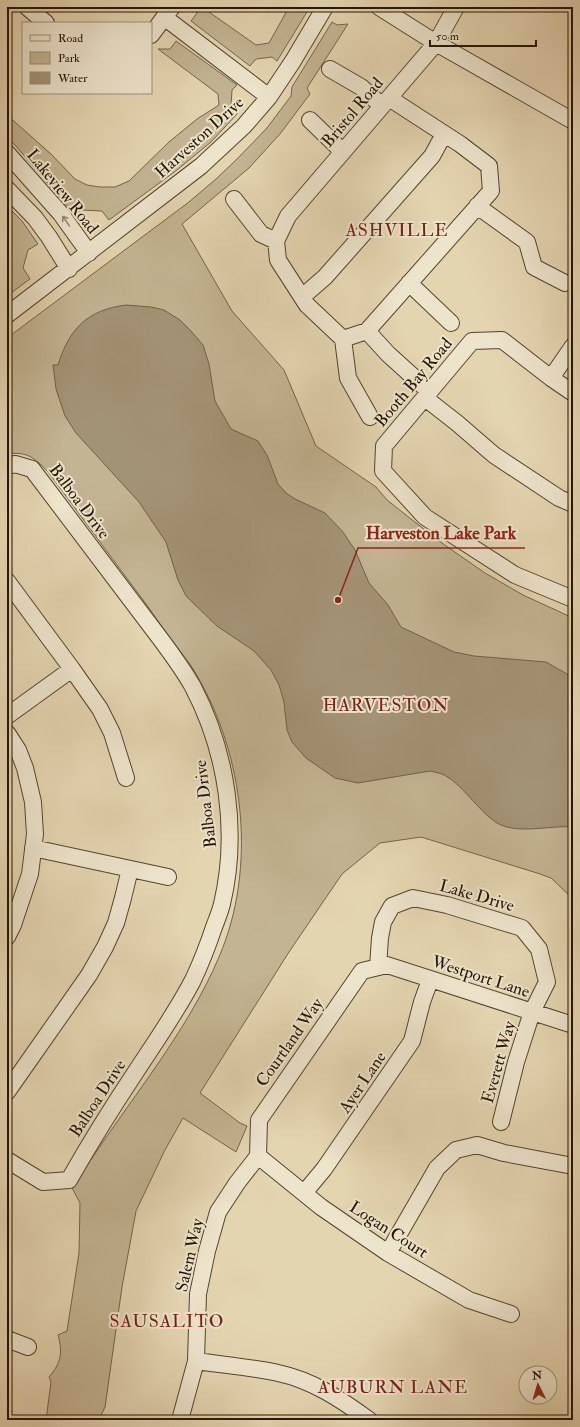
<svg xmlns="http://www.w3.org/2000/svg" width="580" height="1427" font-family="'IM FELL Double Pica',serif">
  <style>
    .green { fill: #c3b493; stroke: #74644a }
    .water { fill: #a39375; stroke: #706047 }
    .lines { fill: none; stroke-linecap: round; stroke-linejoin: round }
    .minor-casing { stroke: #54442d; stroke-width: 18 }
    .minor { stroke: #ede4cc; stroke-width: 16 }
    .oneway { stroke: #938671 }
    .labels { text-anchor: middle; stroke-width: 4; stroke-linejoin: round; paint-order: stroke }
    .street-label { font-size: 17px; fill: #241401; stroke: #ede4cc }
    .neighbourhood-label { font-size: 18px; letter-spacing: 1px; fill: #7a1f14; stroke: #ede4cc }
    .leader { fill: none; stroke: #8f2418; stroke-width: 1.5 }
    .callout-dot { fill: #8f2418; stroke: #ede4cc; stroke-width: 1.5 }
    .callout-label { font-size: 18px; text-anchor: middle; font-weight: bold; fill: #8f2418; stroke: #ede4cc; stroke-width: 4; stroke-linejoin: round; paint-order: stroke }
  </style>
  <rect width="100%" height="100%" fill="#e4d5b1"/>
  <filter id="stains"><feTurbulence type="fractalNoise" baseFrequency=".005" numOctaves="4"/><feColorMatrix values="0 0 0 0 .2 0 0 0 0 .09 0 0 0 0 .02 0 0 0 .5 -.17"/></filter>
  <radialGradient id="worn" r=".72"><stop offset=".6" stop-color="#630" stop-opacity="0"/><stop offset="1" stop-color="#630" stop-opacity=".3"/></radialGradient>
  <path class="green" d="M195 7H202L256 45 269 43 289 7H310L277 61 272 57 256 59 250 66 191 21 197 13Z
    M332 22 337 25 348 24 307 88 310 94 280 134 249 168 182 224 232 311 284 370 316 446 376 487 387 500 439 541 485 573 523 595 573 618V899L551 878 537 873 421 837 380 843 342 874 289 952 200 1093 240 1123 247 1126 236 1152 183 1118 165 1150 136 1211 122 1287 105 1407 99 1420H46L51 1382 49 1377C61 1363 63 1353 58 1335L67 1331 79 1253 80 1203 71 1186 81 1175C126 1104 186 1035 219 957 257 869 245 756 196 674 192 666 185 658 180 651 169 637 159 623 149 608 115 563 82 517 48 472 35 458 27 451 7 454V338L189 202 216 179 236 160 267 128 291 96 292 87Z
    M176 41 237 85 232 90 231 105 238 113 211 142 177 170 109 220 102 211 82 210 75 215 15 145 7 138V115L51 154 75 179 87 185 100 187H115L129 181 169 142 197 119 219 105 218 94 158 49H170Z
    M7 206 22 221 38 244 28 250 23 268 30 279 7 296Z"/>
  <path class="water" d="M126 305 151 307 164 310 180 320 191 331 203 345 209 364 215 401 231 429 258 441 267 455 278 484 286 493 295 499 325 513 343 532 355 550 369 583 388 605 401 627 454 652 474 656 546 662 567 674 573 679V827C549 825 518 835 497 823 478 811 461 782 442 774 439 773 434 772 430 771L358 783 335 778 306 758 292 742 287 730 284 702 279 685 271 670 254 651 217 626 186 596 178 580 166 542 139 502 76 433 65 416 56 389 53 365H58C69 329 87 310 126 305Z"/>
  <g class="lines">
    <defs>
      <path id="minor" d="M27 7 46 23
        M379 7 436 43 573 121
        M164 17 269 97
        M151 35 172 7
        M330 69 361 87 382 106
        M310 120 343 152
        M7 153 61 214 89 253
        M7 189 35 218 49 237 69 269
        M234 199 261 234 276 241
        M477 206 527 242 534 267 565 283
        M409 283 451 323
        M302 297 325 277 432 156 444 134
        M7 315 201 166 244 126 269 97 293 61 325 7
        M367 331 388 354 430 392
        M343 339 307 305 278 260 276 241 288 216 436 43 456 7
        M343 339 367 331 491 191 489 166 460 144 389 98
        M343 339 348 378 370 417
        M551 378 573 346
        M573 393 551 378 502 340 472 341 384 446 383 471 425 517 515 575 573 599
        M425 398 457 423 494 455 559 498 573 504
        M7 466 15 464 32 469 159 637C171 653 183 669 193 687 227 752 239 832 222 904 220 912 217 919 214 927 208 945 201 963 193 980 177 1011 156 1041 137 1070 113 1106 90 1143 69 1180L43 1182 7 1160
        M7 581 72 669 100 709 112 733 126 778
        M7 716 72 669
        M7 733 18 750 25 768 33 802 35 834 30 874 13 925 7 937
        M33 848 168 877
        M378 967 380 938 383 922 392 906 413 898 447 905 522 928 539 949 547 982 532 1012 516 1062 501 1122
        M7 1092 89 975 105 947 116 923 123 898 130 869
        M258 1156 259 1120 362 971 387 965 573 1025
        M258 1156 321 1207 388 1253 469 1300 511 1314
        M304 1193 324 1169 412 1041 422 1002 430 980
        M388 1253 437 1168 456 1150 477 1145 504 1153 573 1166
        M7 1339 28 1347
        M196 1361C223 1365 251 1367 278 1373 312 1380 342 1400 369 1420
        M180 1420 196 1361 198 1294 207 1251 218 1212 237 1183 258 1156"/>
    </defs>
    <use href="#minor" class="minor-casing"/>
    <use href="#minor" class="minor"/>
  </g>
  <defs><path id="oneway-shaft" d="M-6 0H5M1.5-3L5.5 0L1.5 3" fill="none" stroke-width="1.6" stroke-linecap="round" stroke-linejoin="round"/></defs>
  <use class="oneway" href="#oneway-shaft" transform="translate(66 221) rotate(-125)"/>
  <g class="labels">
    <g class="street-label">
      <text transform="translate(352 112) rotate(-50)" y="6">Bristol Road</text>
      <text transform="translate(199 137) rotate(-42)" y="6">Harveston Drive</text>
      <text transform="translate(63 191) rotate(51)" y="6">Lakeview Road</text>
      <text transform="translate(413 382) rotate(-50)" y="6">Booth Bay Road</text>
      <text transform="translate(80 501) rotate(53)" y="6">Balboa Drive</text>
      <text transform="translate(205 804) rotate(-97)" y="6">Balboa Drive</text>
      <text transform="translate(477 895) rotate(16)" y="6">Lake Drive</text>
      <text transform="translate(481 976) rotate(18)" y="6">Westport Lane</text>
      <text transform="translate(289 1042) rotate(-55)" y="6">Courtland Way</text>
      <text transform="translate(498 1062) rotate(-74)" y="6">Everett Way</text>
      <text transform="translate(362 1082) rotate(-56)" y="6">Ayer Lane</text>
      <text transform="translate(97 1098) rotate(-57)" y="6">Balboa Drive</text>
      <text transform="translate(389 1229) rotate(33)" y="6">Logan Court</text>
      <text transform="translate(189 1255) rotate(-77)" y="6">Salem Way</text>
    </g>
    <g class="neighbourhood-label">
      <text x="397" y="236">ASHVILLE</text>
      <text x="386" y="711">HARVESTON</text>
      <text x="167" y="1327">SAUSALITO</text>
      <text x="393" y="1393">AUBURN LANE</text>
    </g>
  </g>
  <path class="leader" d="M338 600L358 548H525"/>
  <circle class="callout-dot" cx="338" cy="600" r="4"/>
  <g class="callout-label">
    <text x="441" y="539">Harveston Lake Park</text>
  </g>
  <rect width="580" height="1427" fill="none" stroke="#e4d5b1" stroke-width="24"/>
  <rect x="8" y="8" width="564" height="1411" fill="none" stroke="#241401" stroke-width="2"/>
  <rect x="12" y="12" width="556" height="1403" fill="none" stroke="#241401"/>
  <rect x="22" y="22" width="130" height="72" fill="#ede4cc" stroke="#9d917b"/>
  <rect x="30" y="35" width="20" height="6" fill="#ede4cc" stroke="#9d917b"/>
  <text x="58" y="42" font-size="12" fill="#241401">Road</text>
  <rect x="30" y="52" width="20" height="12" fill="#c3b493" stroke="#9d917b"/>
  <text x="58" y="62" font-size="12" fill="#241401">Park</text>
  <rect x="30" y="72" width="20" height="12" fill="#a39375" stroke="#9d917b"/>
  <text x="58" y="82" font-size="12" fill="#241401">Water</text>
  <g transform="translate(538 1385) rotate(355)"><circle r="19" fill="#ede4cc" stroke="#9d917b"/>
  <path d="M0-3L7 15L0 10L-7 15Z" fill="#8f2418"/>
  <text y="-6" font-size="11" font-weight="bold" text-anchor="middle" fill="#241401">N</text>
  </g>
  <path d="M430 40v6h106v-6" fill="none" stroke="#241401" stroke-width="2"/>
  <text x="436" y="40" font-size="12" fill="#241401" stroke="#ede4cc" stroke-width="3" paint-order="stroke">50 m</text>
  <rect width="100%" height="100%" filter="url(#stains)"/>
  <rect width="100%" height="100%" fill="url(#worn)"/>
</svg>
